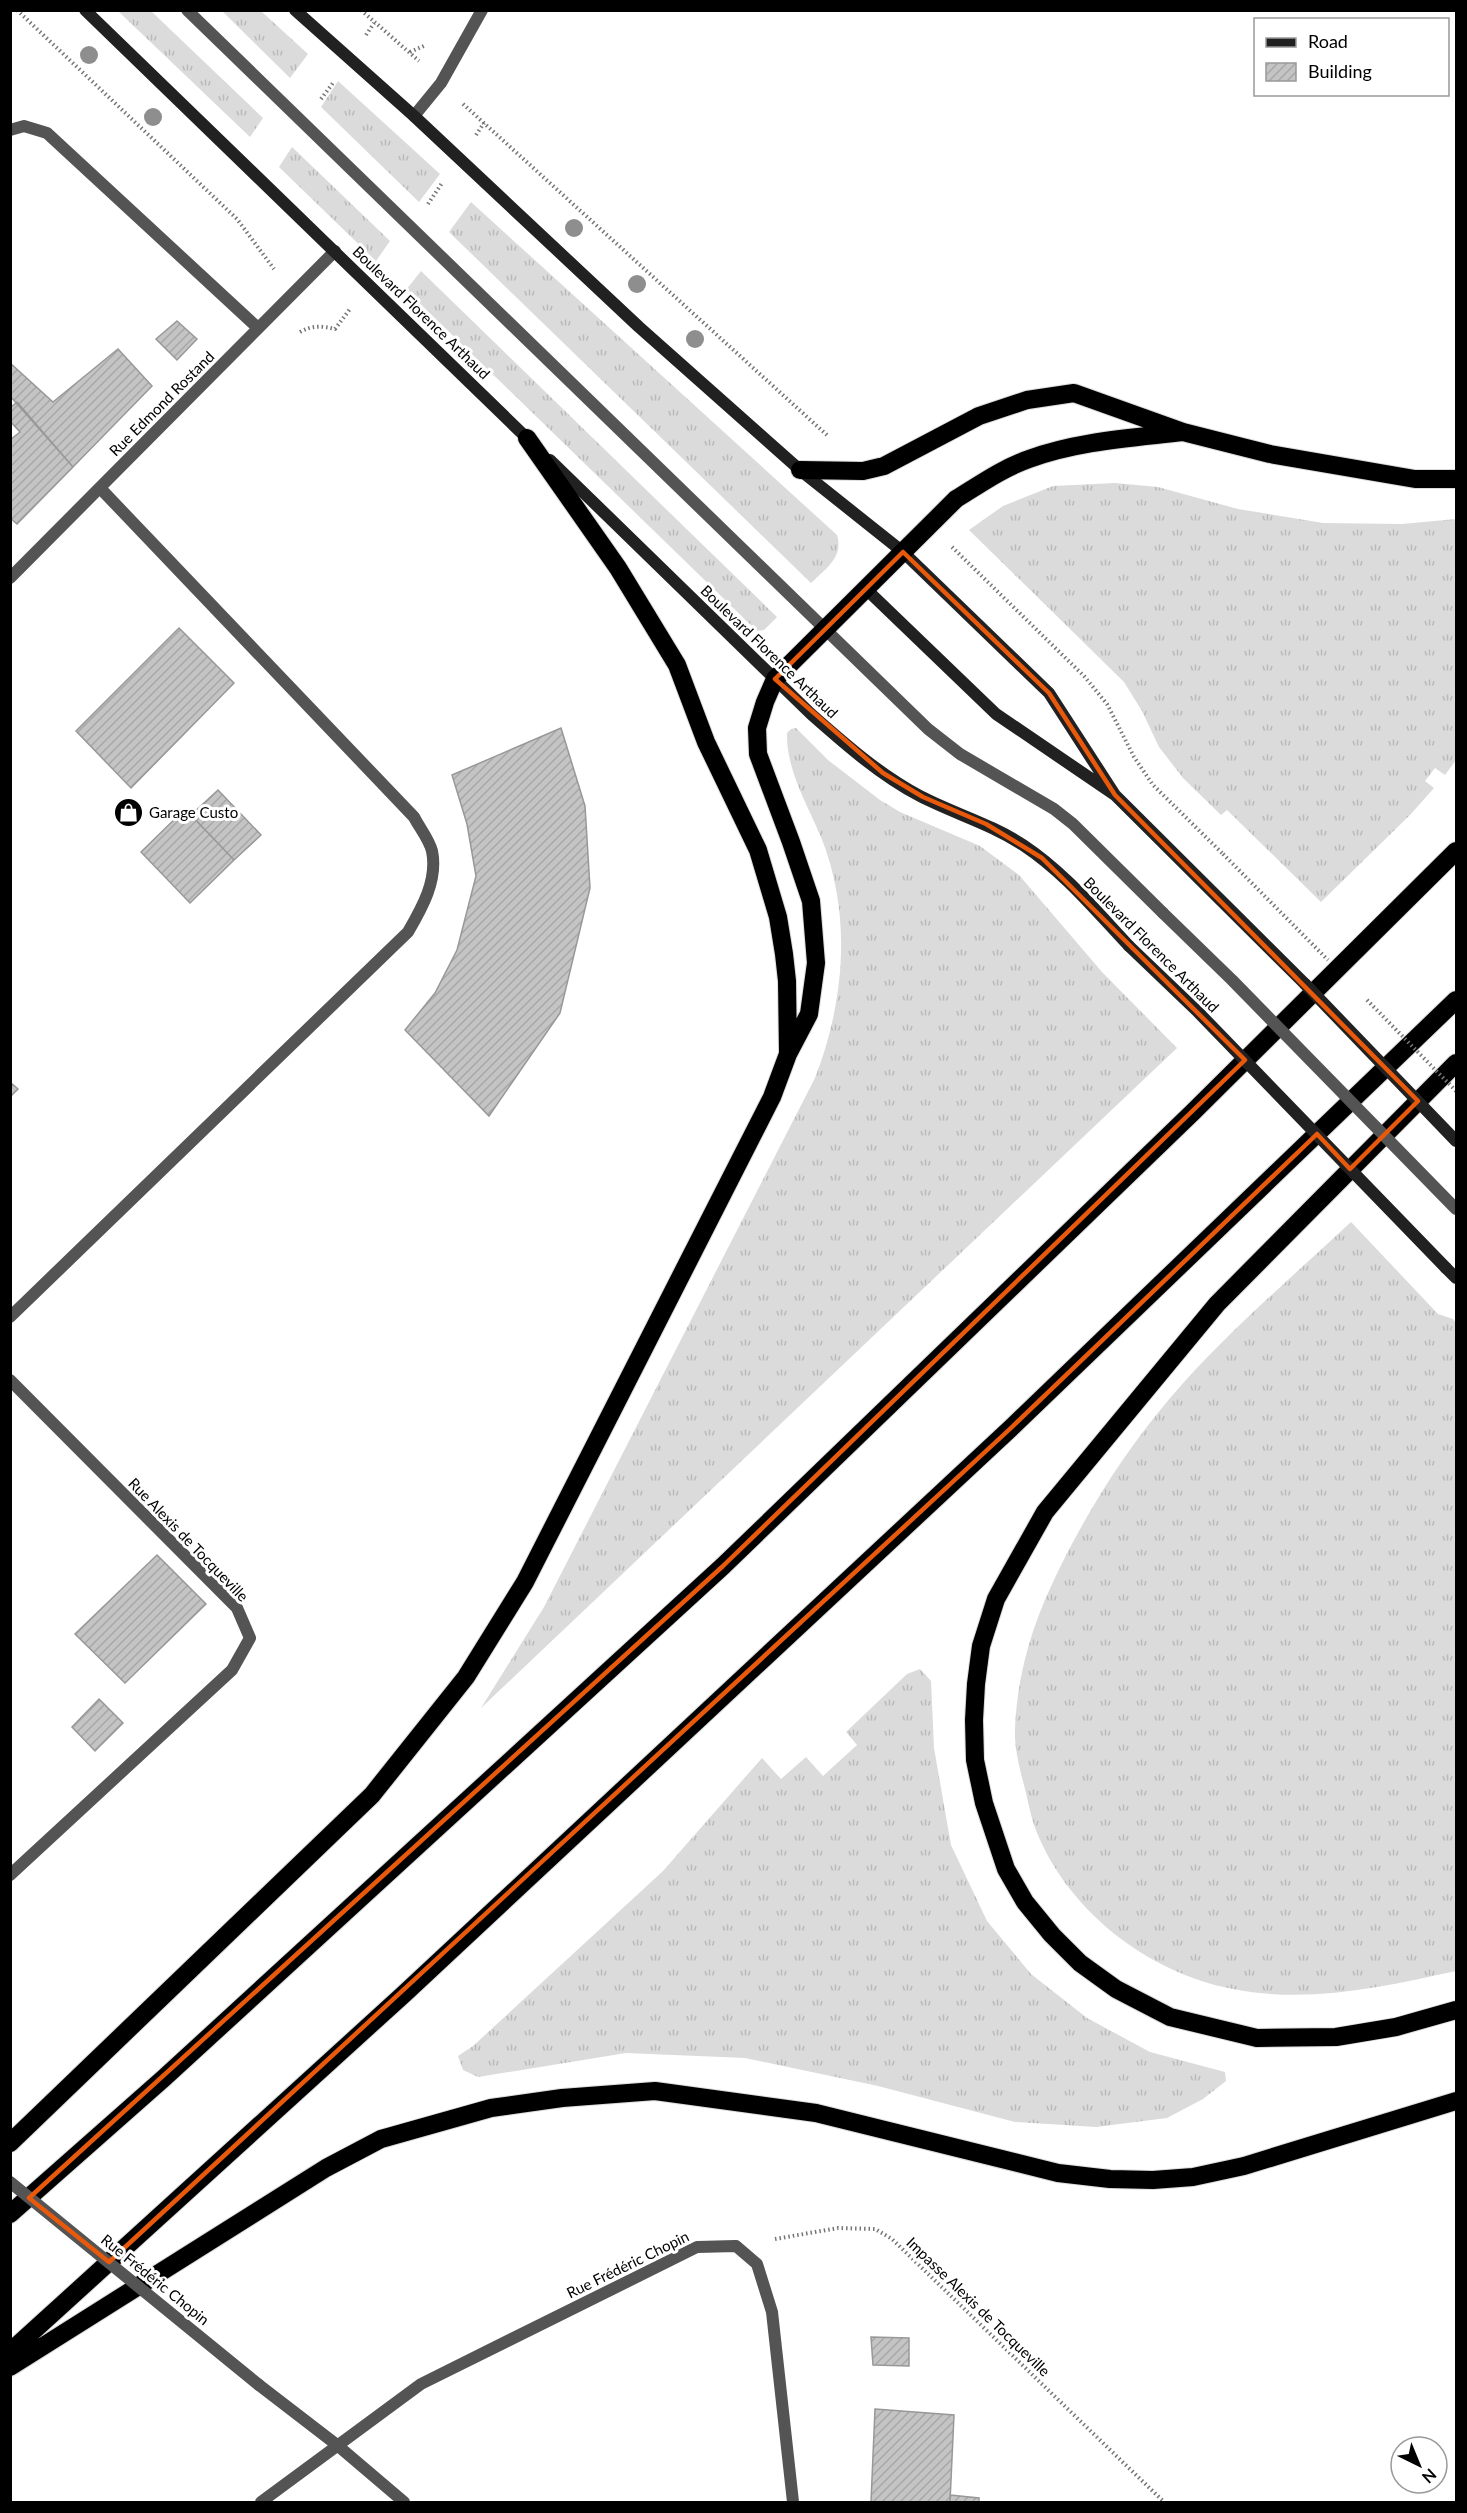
<svg xmlns="http://www.w3.org/2000/svg" width="1467" height="2513" font-family="Lato,sans-serif">
  <style>
    .grass { fill: url(#grass-tufts) }
    .building { fill: url(#building-hatch); stroke: #989898; stroke-width: 1.5 }
    .lines { fill: none; stroke-linecap: round; stroke-linejoin: round }
    .highway-casing { stroke: #dbdbdb; stroke-width: 20 }
    .path { stroke: #767676; stroke-width: 4; stroke-dasharray: 1.5 3; stroke-linecap: butt }
    .lane { stroke: #545454; stroke-width: 12 }
    .street { stroke: #545454; stroke-width: 12 }
    .secondary { stroke: #212121; stroke-width: 12 }
    .highway { stroke: #000; stroke-width: 18 }
    .path-bridge { stroke: #767676; stroke-width: 4; stroke-dasharray: 1.5 3; stroke-linecap: butt }
    .lane-bridge { stroke: #545454; stroke-width: 12 }
    .street-bridge { stroke: #545454; stroke-width: 12 }
    .secondary-bridge { stroke: #212121; stroke-width: 12 }
    .tree { fill: #8e8e8e }
    .marked { fill: none; stroke: #e8590c; stroke-width: 4.5; stroke-linejoin: round }
    .labels { text-anchor: middle; stroke-width: 6; stroke-linejoin: round; paint-order: stroke }
    .street-label { font-size: 15px; fill: #000; stroke: #fff }
    .poi-label { font-size: 15px; fill: #000; stroke: #fff; text-anchor: start }
  </style>
  <defs>
    <pattern id="grass-tufts" width="24" height="20" patternUnits="userSpaceOnUse" patternTransform="scale(1.5)"><rect width="24" height="20" fill="#dbdbdb"/><path d="M3 7l-1-3M5 7V3M7 7l1-3M15 17l-1-3M17 17v-4M19 17l1-3" fill="none" stroke="#bababa"/></pattern>
    <pattern id="building-hatch" width="6" height="6" patternUnits="userSpaceOnUse" patternTransform="scale(1.5)"><rect width="6" height="6" fill="#c4c4c4"/><path d="M-1 1l2-2M0 6l6-6M5 7l2-2" fill="none" stroke="#a7a7a7"/></pattern>
  </defs>
  <rect width="100%" height="100%" fill="#fff"/>
  <path class="grass" d="M118 11H151L263 118 250 137Z
    M222 11H261L308 54 290 78Z
    M338 81 440 174 419 202 321 107Z
    M292 147 390 241 376 261 279 167Z
    M471 202 837 535C844 557 825 569 811 583L449 232Z
    M421 271 777 617 764 630 757 631 406 290Z
    M1115 483 1158 487 1238 509 1323 523 1402 524 1456 519V760L1445 775 1435 768 1425 781 1434 788 1410 815 1321 902 1227 810 1221 815 1183 778 1159 747 1142 711 1124 682 969 530 1003 506 1053 486Z
    M796 728 828 760 880 800 900 812 980 846 1019 875 1102 972 1177 1048 481 1708 544 1607 815 1078C845 1001 852 914 821 837 807 804 786 769 787 733L791 729Z
    M1351 1222 1438 1314 1453 1319 1456 1323V1971C1382 1987 1309 2004 1233 1989 1147 1973 1064 1908 1034 1825 1030 1813 1028 1801 1025 1789 1020 1770 1014 1748 1015 1729 1017 1677 1031 1628 1053 1582 1084 1516 1124 1452 1171 1397 1225 1334 1290 1279 1351 1222Z
    M920 1669 931 1681 934 1748 951 1845 987 1921 1031 1974 1087 2018 1150 2052 1225 2072 1226 2081 1203 2099 1167 2118 1096 2127 1015 2122 878 2086 745 2058 626 2053 478 2077 463 2070 458 2056 473 2046 663 1871 762 1758 781 1779 806 1757 823 1776 857 1745 846 1732 907 1674Z"/>
  <path class="building" d="M177 321 197 339 177 360 156 339Z
    M118 349 152 386 73 467 10 396V363L53 402Z
    M17 402 73 467 17 524 10 518V440L20 432 10 421V408Z
    M179 628 234 683 131 788 76 731Z
    M561 728 585 806 590 888 560 1013 489 1116 405 1030 435 993 457 950 476 876 467 824 452 775Z
    M218 790 261 835 234 860 191 815Z
    M185 809 234 860 190 903 141 852Z
    M10 1082 18 1089 10 1097Z
    M157 1555 206 1604 125 1683 75 1634Z
    M99 1699 123 1723 95 1751 72 1727Z
    M871 2337 909 2338V2366L873 2365Z
    M875 2409 954 2415 950 2502H871Z
    M950 2495 979 2498V2502H950Z"/>
  <g class="lines">
    <defs>
      <path id="highway" d="M527 438 618 568 677 665 706 742 758 850 778 917 784 954 787 981 788 1053
        M800 470 863 471 884 466 979 416 1027 400 1074 393 1183 432 1270 454 1415 479H1456
        M1456 1063 1217 1304 1045 1512 996 1599 981 1646 976 1684 974 1720 975 1760 984 1803 1006 1869 1025 1902 1052 1935 1080 1963 1116 1989 1170 2017 1257 2038 1336 2037 1396 2027 1456 2010
        M10 2143 372 1795 466 1677 525 1582 772 1097 788 1054 809 1014 816 963 811 901 791 842 758 754 757 728 765 702 775 679 956 499C979 485 1003 468 1029 459 1078 441 1132 438 1183 432
        M10 2214 164 2078 723 1566 1193 1112 1456 851
        M10 2352 404 1994 1012 1427 1456 1000
        M10 2367 326 2168 381 2139 491 2108 562 2098 655 2091 816 2113 1058 2173 1110 2179 1153 2180 1193 2177 1244 2166 1456 2101"/>
    </defs>
    <use href="#highway" class="highway-casing"/>
    <path class="path" d="M17 10 237 219 274 269
      M361 10 419 61
      M366 35 374 23
      M410 52 426 45
      M321 99 333 83
      M463 104 828 436
      M476 135 484 123
      M428 204 442 183
      M300 332C312 325 323 326 335 329L350 309
      M952 547 1084 676 1107 704 1134 757 1153 785 1223 854
      M775 2239 838 2228 875 2229 892 2239 1164 2502"/>
    <path class="lane" d="M187 10 928 729 960 754 1054 809 1073 824 1163 913
      M10 130 24 126 47 133 258 328
      M10 1317 408 932C422 908 438 880 432 851 429 839 419 827 414 817L100 488"/>
    <path class="street" d="M414 116 441 83 482 10
      M10 578 335 251
      M10 1380 237 1608 250 1638 232 1670 10 1875
      M259 2385 337 2445 404 2502
      M261 2502 421 2384 697 2247 736 2246 757 2264 772 2312 793 2502"/>
    <path class="secondary" d="M85 10 533 444
      M295 10 414 116 639 327 800 470 903 552 1049 693 1115 795
      M550 460 811 714C845 744 880 775 920 796 955 814 991 824 1023 845 1064 872 1096 911 1129 946
      M866 589 996 714 1115 795 1305 984
      M1446 1268 1456 1278"/>
    <use href="#highway" class="highway"/>
    <path class="path-bridge" d="M1223 854 1328 960
      M1367 1000 1456 1091"/>
    <path class="lane-bridge" d="M1163 913 1232 980 1456 1209"/>
    <path class="street-bridge" d="M10 2182 259 2385"/>
    <path class="secondary-bridge" d="M1129 946 1198 1012 1446 1268
      M1305 984 1456 1141"/>
  </g>
  <g class="tree">
    <circle cx="89" cy="55" r="9"/>
    <circle cx="153" cy="117" r="9"/>
    <circle cx="574" cy="228" r="9"/>
    <circle cx="637" cy="284" r="9"/>
    <circle cx="695" cy="339" r="9"/>
  </g>
  <path class="marked" d="M903 552 1049 693 1115 795 1418 1101 1350 1169 1317 1134 1012 1427 109 2262 29 2198 723 1566 1245 1060 1042 858 986 824 923 797 883 773 775 679Z"/>
  <defs>
    <symbol id="shop-disc" viewBox="-11 -11 22 22"><circle r="9.5" fill="#000" stroke="#fff"/><path d="M-5-2.5h2.3a2.7 3.5 0 0 1 5.4 0H5L5.5 6h-11ZM-1.5-2.5h3a1.5 2.3 0 0 0-3 0Z" fill="#fff"/></symbol>
  </defs>
  <g fill-rule="evenodd">
    <use href="#shop-disc" x="112" y="796" width="33" height="33"/>
  </g>
  <g class="labels">
    <g class="street-label">
      <text transform="translate(421 313) rotate(44)" y="5">Boulevard Florence Arthaud</text>
      <text transform="translate(162 404) rotate(-45)" y="5">Rue Edmond Rostand</text>
      <text transform="translate(769 652) rotate(44)" y="5">Boulevard Florence Arthaud</text>
      <text transform="translate(1151 945) rotate(45)" y="5">Boulevard Florence Arthaud</text>
      <text transform="translate(188 1540) rotate(46)" y="5">Rue Alexis de Tocqueville</text>
      <text transform="translate(628 2265) rotate(-26)" y="5">Rue Frédéric Chopin</text>
      <text transform="translate(155 2280) rotate(39)" y="5">Rue Frédéric Chopin</text>
      <text transform="translate(978 2307) rotate(44)" y="5">Impasse Alexis de Tocqueville</text>
    </g>
    <g class="poi-label">
      <text x="149" y="818">Garage Custo</text>
    </g>
  </g>
  <rect width="1467" height="2513" fill="none" stroke="#000000" stroke-width="24"/>
  <rect x="1254" y="18" width="195" height="78" fill="#ffffff" stroke="#999999" stroke-width="1.5"/>
  <rect x="1266" y="38" width="30" height="9" fill="#212121" stroke="#999999" stroke-width="1.5"/>
  <text x="1308" y="48" font-size="18" fill="#000000">Road</text>
  <rect x="1266" y="63" width="30" height="18" fill="url(#building-hatch)" stroke="#999999" stroke-width="1.5"/>
  <text x="1308" y="78" font-size="18" fill="#000000">Building</text>
  <g transform="translate(1419 2465) rotate(137)"><circle r="28" fill="#ffffff" stroke="#999999" stroke-width="1.5"/>
  <path d="M0-4.5L10 22L0 15L-10 22Z" fill="#000000"/>
  <text y="-9" font-size="16" font-weight="bold" text-anchor="middle" fill="#000000">N</text>
  </g>
</svg>
